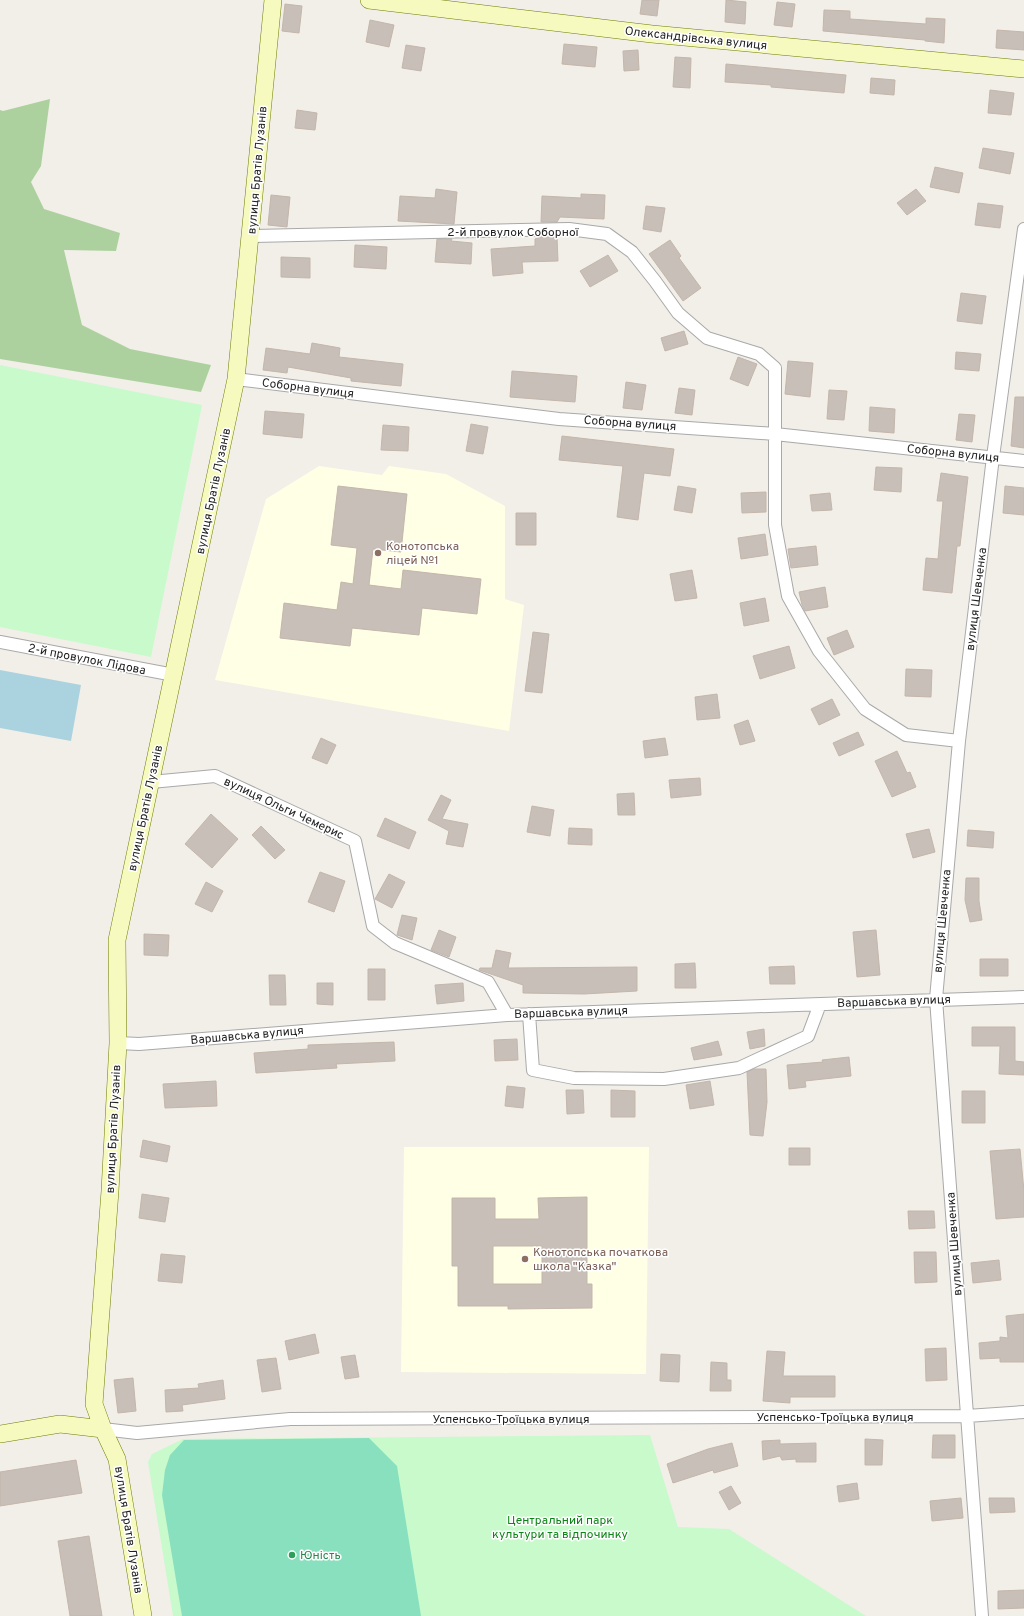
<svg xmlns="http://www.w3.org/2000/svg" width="1024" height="1616" font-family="Overpass,sans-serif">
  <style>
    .education { fill: #ffffe5 }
    .forest { fill: #add19e }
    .park { fill: #c8facc }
    .pitch { fill: #88e0be }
    .water { fill: #aad3df }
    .building { fill: #c7bfb8; stroke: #c4b6ab; fill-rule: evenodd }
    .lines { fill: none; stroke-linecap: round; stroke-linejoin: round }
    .street-casing { stroke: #a9a9a9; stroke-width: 14 }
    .secondary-casing { stroke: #707d05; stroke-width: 18 }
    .street { stroke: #fff; stroke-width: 12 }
    .secondary { stroke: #f7fabf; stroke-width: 17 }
    .education-dot { fill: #8d6e63; stroke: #fff; stroke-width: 1.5 }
    .leisure-dot { fill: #2e9e5b; stroke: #fff; stroke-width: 1.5 }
    .labels { text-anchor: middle; stroke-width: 3; stroke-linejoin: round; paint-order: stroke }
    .street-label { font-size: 12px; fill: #222; stroke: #fff }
    .education-label { font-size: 12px; fill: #785e54; stroke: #fff; text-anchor: start }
    .park-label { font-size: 12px; fill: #0c8416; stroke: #fff }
    .leisure-label { font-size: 12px; fill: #27864d; stroke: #fff; text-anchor: start }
  </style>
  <rect width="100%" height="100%" fill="#f2efe9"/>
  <path class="education" d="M319 466 382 475 389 466 446 474 505 506V599L524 605 509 731 215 680 266 499Z
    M404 1147H649L646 1374 401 1372Z"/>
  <path class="forest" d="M50 99 41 166 31 182 44 209 120 233 116 251 64 250 82 325 130 349 211 365 201 392 0 359V110L3 111Z"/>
  <path class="park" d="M0 365 202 405 151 657 0 627Z
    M650 1435 678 1527 729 1529 866 1616H173L148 1462 152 1454 183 1439Z"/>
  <path class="pitch" d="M369 1438 397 1466 421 1616H182L162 1495 165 1470 170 1455 184 1440Z"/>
  <path class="water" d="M0 670 81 685 71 741 0 728Z"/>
  <path class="building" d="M642 0H659L657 16 640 14Z
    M726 0 746 2 745 24 725 22Z
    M777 2 795 4 792 27 774 25Z
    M285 4 302 6 299 33 282 31Z
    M824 10 850 11V19L926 24V18L945 19 944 43 925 41V40L823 31Z
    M370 20 394 25 389 47 366 42Z
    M997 30 1024 32V50L996 48Z
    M564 44 597 47 595 67 562 64Z
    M406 45 425 48 421 71 402 68Z
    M638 50 639 70 624 71 623 51Z
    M675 57 691 58 690 88 673 87Z
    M726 64 846 75 844 93 771 87V85L725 82Z
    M871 78 895 80 894 95 870 93Z
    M990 90 1014 93 1011 115 988 113Z
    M297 110 317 113 315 130 295 128Z
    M983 148 1014 153 1010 174 979 168Z
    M935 167 963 173 959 193 930 187Z
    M436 189 457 192 454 224 398 221 400 196 435 198Z
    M916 189 926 201 907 215 897 203Z
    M581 194 605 195 604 219 560 217 557 222H541L542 196 581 198Z
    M271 195 290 197 287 227 268 225Z
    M978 203 1003 206 1000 228 975 225Z
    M646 206 665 208 661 232 643 229Z
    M540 237H557L558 261 522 262 523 273 493 276 491 249 535 246V239Z
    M437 239H452L451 241 472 243 471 264 435 262Z
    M670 240 681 256 679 258 701 288 683 301 649 254Z
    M355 245 387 247 386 269 354 267Z
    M608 255 618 271 590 287 580 271Z
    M281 257 310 258V278L281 277Z
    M961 293 986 296 982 324 957 321Z
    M684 331 688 344 665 351 661 338Z
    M312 343 340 348 339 357 403 364 401 386 351 381V378L288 367 287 373 263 370 266 348 310 354Z
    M956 352 981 354 979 371 955 369Z
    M738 357 757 364 748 386 730 379Z
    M788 361 813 363 810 397 785 394Z
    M512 371 577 376 575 402 510 397Z
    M626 382 646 385 642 410 623 408Z
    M679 388 695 390 692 415 675 413Z
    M829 390 847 391 844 420 827 419Z
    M1015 397H1024V448L1011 446Z
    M870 407 895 409 894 433 869 431Z
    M265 411 304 414 302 438 263 434Z
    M959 414 975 415 972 442 956 440Z
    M471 424 488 427 483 454 466 451Z
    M383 425 409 427 408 451 381 450Z
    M562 436 674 449 670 476 644 473 638 520 617 517 623 466 559 460Z
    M876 467 902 468 901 492 874 490Z
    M941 473 968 477 960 546H957L952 593 923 590 926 558 938 559 943 501H937Z
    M338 486 407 494 401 552 373 549 369 585 401 589 403 570 481 579 477 614 422 608 419 635 352 628 350 646 280 638 284 603 337 610 341 582 353 584 357 548 331 545Z
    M678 486 696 489 692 513 674 510Z
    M1005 486 1024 488V515L1003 513Z
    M766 492V512L742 513 741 493Z
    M830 493 832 510 812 511 810 495Z
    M516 513H536V545H516Z
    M765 534 768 555 741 559 738 538Z
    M816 546 818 565 791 568 788 549Z
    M692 570 697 598 675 601 670 574Z
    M825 587 828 607 805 611 802 605 799 592Z
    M765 598 769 621 744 626 740 603Z
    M847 630 854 647 834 655 827 638Z
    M533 632 549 634 542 693 525 691Z
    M789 646 795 668 760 679 753 656Z
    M906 669 932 670 931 697 905 696Z
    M717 694 720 718 697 720 695 697Z
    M832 699 840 715 819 725 811 709Z
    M748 720 755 741 740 745 734 725Z
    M858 732 864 745 839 756 833 743Z
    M321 738 336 745 327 764 312 758Z
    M665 738 668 755 645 758 643 741Z
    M897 751 907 773 910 772 916 787 892 797 875 761Z
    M700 778 701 795 671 798 669 780Z
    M634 793 635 815H618L617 794Z
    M441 795 451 800 442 819 468 824 463 847 446 844 449 831 428 820Z
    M532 806 554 810 550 836 527 832Z
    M211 814 238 839 212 868 185 844Z
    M385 818 416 832 409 849 377 836Z
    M261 826 285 850 275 859 252 835Z
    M569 828 592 829V845L568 844Z
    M929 829 935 852 913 858 906 834Z
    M968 830 994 832 993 848 967 846Z
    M320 872 345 881 334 912 308 902Z
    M389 874 405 882 392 908 375 899Z
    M966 878H979V901L982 920 970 922 965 900Z
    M206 882 223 891 212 912 195 904Z
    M402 915 417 918 412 940 397 935Z
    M439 930 456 937 449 957 431 950Z
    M876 930 880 975 857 977 853 932Z
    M144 934 169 935 168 956 144 955Z
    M496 950 511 953 508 968 637 967V991L584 994 523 993V985L479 970 480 968H492Z
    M980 959H1008V976H980Z
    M695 963 696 988H675V964Z
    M794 966 795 984H770L769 967Z
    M368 969H385V1000H368Z
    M269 975H285L286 1005H270Z
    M317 983H333V1005L317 1004Z
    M463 983 464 1001 437 1004 435 985Z
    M972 1027H1015V1061L1024 1062V1075L999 1074 1000 1046H972Z
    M764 1029 765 1046 750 1049 747 1032Z
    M517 1039 518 1060 495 1061 494 1040Z
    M718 1041 722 1055 694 1060 691 1048Z
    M394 1042 395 1061 336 1064 337 1068 256 1073 254 1053 308 1049V1045Z
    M849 1057 851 1076 805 1081 806 1087 789 1089 787 1065 823 1062 822 1060Z
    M754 1069H766L767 1102 763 1136 750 1135 747 1072Z
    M216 1081 217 1106 165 1108 163 1084Z
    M710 1081 714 1105 690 1109 686 1085Z
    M507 1086 525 1088 523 1108 505 1106Z
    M566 1090H583L584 1113 567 1114Z
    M611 1090 635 1091V1117H611Z
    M962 1091H985V1123H962Z
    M143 1140 170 1146 167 1162 140 1157Z
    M789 1148H810V1165H789Z
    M1020 1149 1024 1191V1217L996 1219 990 1151Z
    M142 1194 169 1198 165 1222 139 1218Z
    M587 1197V1284H592V1308L508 1309V1306H458V1266H452V1198H495V1219H539L538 1198ZM493 1246H542V1284H493Z
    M908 1211H934L935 1228 909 1229Z
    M914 1252H936L937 1282 915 1283Z
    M161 1254 185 1256 182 1283 158 1281Z
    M999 1260 1001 1280 973 1283 971 1263Z
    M1024 1314V1362H1000V1358L980 1359 979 1343 1000 1341V1337L1008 1338 1006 1316Z
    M315 1334 319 1353 289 1360 285 1341Z
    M946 1348 947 1380 926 1381 925 1349Z
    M767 1351 785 1352 783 1376H835V1397H790V1403L763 1401Z
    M661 1354 680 1355 679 1382 660 1381Z
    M355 1355 359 1377 345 1379 341 1357Z
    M276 1358 281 1389 262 1392 257 1360Z
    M711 1362 727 1363V1380H731V1391H710Z
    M133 1378 136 1411 118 1413 114 1380Z
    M223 1380 225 1399 182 1405 183 1411 166 1412 165 1390 199 1388 198 1384Z
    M933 1435H955V1458H932Z
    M865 1439 883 1440 882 1465H865Z
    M780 1440V1444L816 1443V1462H796V1459L782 1460 780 1456 763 1460 762 1441Z
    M732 1443 738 1466 714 1473 713 1470 673 1483 667 1464 708 1449Z
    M76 1460 82 1493 0 1506V1472Z
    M857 1483 859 1499 839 1502 837 1486Z
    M731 1486 741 1503 729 1510 719 1492Z
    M961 1498 963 1518 932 1521 930 1501Z
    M989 1498H1014L1015 1512 990 1513Z
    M89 1536 102 1616H70L58 1541Z
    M1024 1590V1608L998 1609V1591Z"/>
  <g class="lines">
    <defs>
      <path id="street" d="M251 236 569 229 607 234 632 252 655 281 678 313 707 338 759 354 775 368V525L788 596 819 651 865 709 906 735 959 741
        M236 379 559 419 775 434 1024 461
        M0 642 174 675
        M151 782 215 776 355 841 373 926 395 943 488 982 507 1015
        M529 1014 533 1070 574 1078 664 1079 739 1068 808 1036 820 1004
        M118 1043 139 1044 507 1015 1024 997
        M103 1429 137 1433 290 1419 967 1416 1024 1412
        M982 1616 936 999 959 741 993 457 1024 229"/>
      <path id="secondary" d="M369 0 652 34 1024 69
        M0 1434 60 1424 103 1429
        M143 1616 117 1459 103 1429 94 1404 110 1191 118 1043 117 940 236 379 273 0"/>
    </defs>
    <use href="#street" class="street-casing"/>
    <use href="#secondary" class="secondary-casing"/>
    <use href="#street" class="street"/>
    <use href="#secondary" class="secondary"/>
  </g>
  <g class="education-dot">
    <circle cx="378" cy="553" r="4"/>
    <circle cx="525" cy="1259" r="4"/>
  </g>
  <circle class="leisure-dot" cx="292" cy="1555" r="4"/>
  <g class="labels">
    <g class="street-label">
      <text transform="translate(696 38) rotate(6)" y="4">Олександрівська вулиця</text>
      <text transform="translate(257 170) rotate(-85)" y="4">вулиця Братів Лузанів</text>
      <text x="513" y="236">2-й провулок Соборної</text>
      <text transform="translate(308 388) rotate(7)" y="4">Соборна вулиця</text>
      <text transform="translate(630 423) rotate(4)" y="4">Соборна вулиця</text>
      <text transform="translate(953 453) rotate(6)" y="4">Соборна вулиця</text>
      <text transform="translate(213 491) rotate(-78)" y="4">вулиця Братів Лузанів</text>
      <text transform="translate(976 599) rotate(-83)" y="4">вулиця Шевченка</text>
      <text transform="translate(87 659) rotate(11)" y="4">2-й провулок Лідова</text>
      <text transform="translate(145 808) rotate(-78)" y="4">вулиця Братів Лузанів</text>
      <text transform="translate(284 808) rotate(25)" y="4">вулиця Ольги Чемерис</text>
      <text transform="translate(942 921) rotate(-85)" y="4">вулиця Шевченка</text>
      <text transform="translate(894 1001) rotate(-2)" y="4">Варшавська вулиця</text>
      <text transform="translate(571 1012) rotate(-2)" y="4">Варшавська вулиця</text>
      <text transform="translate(247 1035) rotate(-5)" y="4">Варшавська вулиця</text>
      <text transform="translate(113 1129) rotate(-87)" y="4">вулиця Братів Лузанів</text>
      <text transform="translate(954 1244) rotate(-94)" y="4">вулиця Шевченка</text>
      <text x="835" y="1421">Успенсько-Троїцька вулиця</text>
      <text x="511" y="1423">Успенсько-Троїцька вулиця</text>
      <text transform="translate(129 1530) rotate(81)" y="4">вулиця Братів Лузанів</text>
    </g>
    <g class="education-label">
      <text x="386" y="550">Конотопська<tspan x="386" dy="14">ліцей №1</tspan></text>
      <text x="533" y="1256">Конотопська початкова<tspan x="533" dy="14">школа "Казка"</tspan></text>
    </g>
    <g class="park-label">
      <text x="560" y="1524">Центральний парк<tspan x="560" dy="14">культури та відпочинку</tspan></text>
    </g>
    <g class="leisure-label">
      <text x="300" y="1559">Юність</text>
    </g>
  </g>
</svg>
